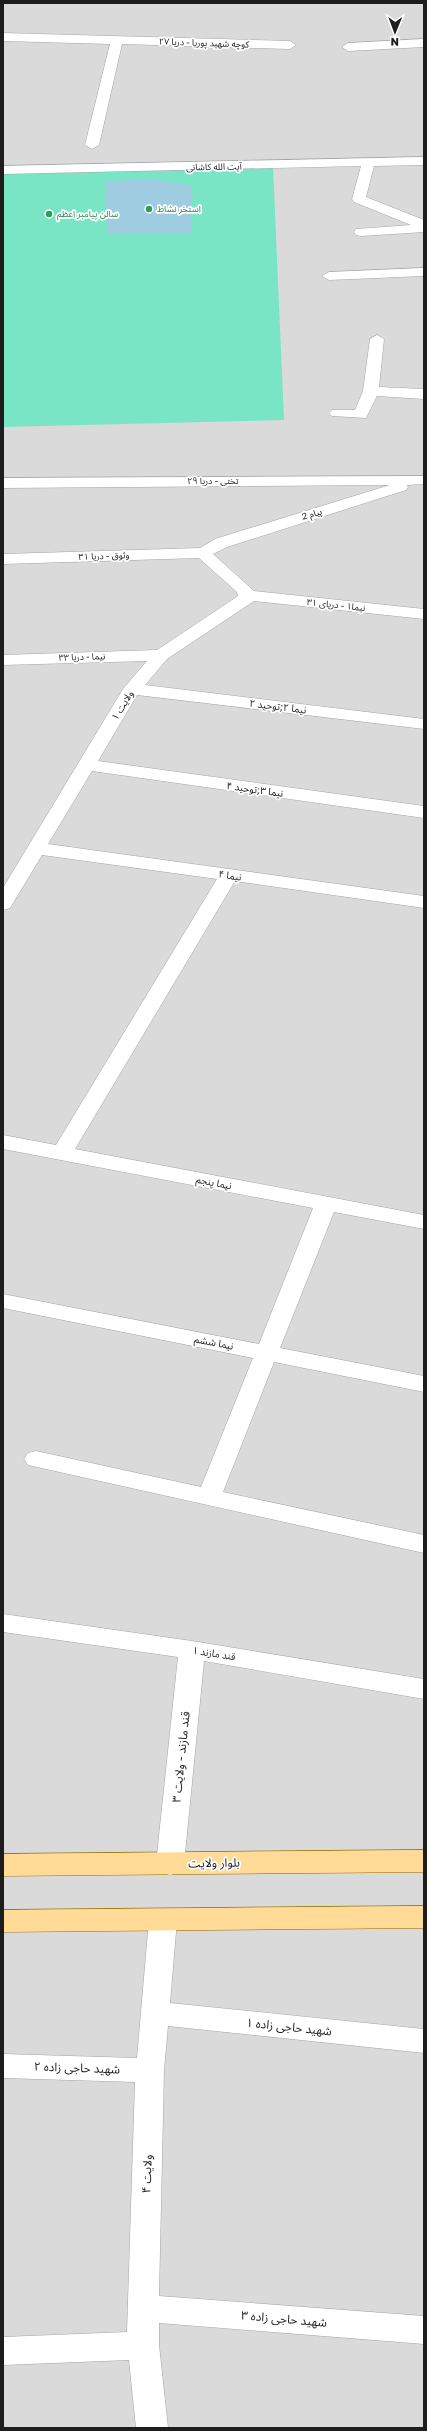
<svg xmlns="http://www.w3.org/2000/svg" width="427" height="2431" font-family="'Golos Text','Noto Sans Arabic',sans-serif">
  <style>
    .residential { fill: #dbdada }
    .pitch { fill: #79e5c5 }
    .water { fill: #9fcce0 }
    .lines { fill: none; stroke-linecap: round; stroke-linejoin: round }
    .minor-casing { stroke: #a4a4a4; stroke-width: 1 }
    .major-casing { stroke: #967200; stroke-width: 1 }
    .minor { fill: #fff; fill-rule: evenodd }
    .major { fill: #ffdb97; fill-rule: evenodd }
    .leisure-dot { fill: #2e9e5b; stroke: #fff; stroke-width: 1.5 }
    .labels { text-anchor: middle; stroke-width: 3.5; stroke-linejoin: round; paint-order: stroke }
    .far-street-label { font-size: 9px; fill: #1d1d1d; stroke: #fff }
    .far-leisure-label { font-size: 9px; fill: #27864d; stroke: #fff; text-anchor: start }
    .street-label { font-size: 10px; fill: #1d1d1d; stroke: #fff }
    .near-street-label { font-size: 12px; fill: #1d1d1d; stroke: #fff }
  </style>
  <rect width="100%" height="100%" fill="#efece2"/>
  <path class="residential" d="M3 3H424V2428H3Z"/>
  <path class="pitch" d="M273 166 284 420 3 427V170Z"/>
  <path class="water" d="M151 179 191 185V233L107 234 105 181Z"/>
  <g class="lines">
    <defs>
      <path id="minor" d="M3 33 290 41 296 45 290 49 122 44 99 145 92 149 85 145 110 44 3 41Z
        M424 39V47L348 51 342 47 348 43Z
        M424 157V165L374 166 366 197 424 220V232L361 236 356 235 354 232 356 229 411 225 354 202 352 199 361 166 3 174V166Z
        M424 268V276L329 280 322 276 329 272Z
        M377 335 384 339 379 387 424 389V399L377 396 366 418 332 416 329 413 332 410H355L363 391 370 339Z
        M424 476V484L407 485 408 487 406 490 227 547 213 554 254 591 424 609V619L254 601 167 659 145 685 424 719V729L137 695 98 761 424 806V818L92 771 48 844 424 896V908L235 881 75 1149 424 1215V1229L334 1212 280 1348 424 1376V1392L274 1362 223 1492 424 1535V1553L28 1465 24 1459 28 1453 36 1451 201 1487 253 1358 3 1308V1294L259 1344 313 1208 3 1149V1135L56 1145 217 879 42 855 10 908 3 910V888L123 689 147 661 3 665V655L157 650 238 596 237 592 199 558 3 564V554L200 548 215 539 390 485 3 488V478Z
        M3 1614 192 1641 424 1679V1699L204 1661 184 1864 180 1872 170 1875 160 1872 156 1864 178 1657 3 1632Z
        M163 1909 173 1912 177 1920 170 2003 424 2029V2053L168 2026 164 2070 159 2296 424 2316V2344L159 2323V2345L168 2428H136L129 2360 3 2365V2337L127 2332 135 2082 3 2078V2054L137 2058 149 1920 153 1912Z"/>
      <path id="major" d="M424 1850V1872L3 1876V1854Z
        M424 1906V1928L3 1932V1910Z"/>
    </defs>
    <use href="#minor" class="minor-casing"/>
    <use href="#major" class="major-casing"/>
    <use href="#minor" class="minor"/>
    <use href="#major" class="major"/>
  </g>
  <g class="leisure-dot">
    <circle cx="149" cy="209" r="4"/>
    <circle cx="49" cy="214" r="4"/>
  </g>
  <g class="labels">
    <g class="far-street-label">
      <text transform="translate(204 43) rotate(2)" y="3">کوچه شهید پوریا - دریا ۲۷</text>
      <text transform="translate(214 167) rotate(-1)" y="3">آیت الله کاشانی</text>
      <text x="213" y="484">تختی - دریا ۲۹</text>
      <text transform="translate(312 514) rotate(-17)" y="3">پیام 2</text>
      <text transform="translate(104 556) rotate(-2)" y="3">وثوق - دریا ۳۱</text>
      <text transform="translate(336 605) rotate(6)" y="3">نیما۱ - دریای ۳۱</text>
      <text transform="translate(82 657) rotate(-2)" y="3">نیما - دریا ۳۳</text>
    </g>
    <g class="far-leisure-label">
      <text x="157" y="212">استخر نشاط</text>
      <text x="57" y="217">سالن پیامبر اعظم</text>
    </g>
    <g class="street-label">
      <text transform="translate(122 705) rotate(-59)" y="4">ولایت ۱</text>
      <text transform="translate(278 706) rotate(7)" y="4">نیما ۲;توحید ۲</text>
      <text transform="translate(255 789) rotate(8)" y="4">نیما ۳;توحید ۴</text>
      <text transform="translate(230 875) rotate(8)" y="4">نیما ۴</text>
      <text transform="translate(214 1182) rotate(11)" y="4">نیما پنجم</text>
      <text transform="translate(214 1342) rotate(11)" y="4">نیما ششم</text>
      <text transform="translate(214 1653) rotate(9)" y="4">قند مازند ۱</text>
    </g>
    <g class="near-street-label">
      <text transform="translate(181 1757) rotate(-84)" y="4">قند مازند - ولایت ۳</text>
      <text transform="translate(214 1863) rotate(-1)" y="4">بلوار ولایت</text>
      <text transform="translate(289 2027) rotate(6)" y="4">شهید حاجی زاده ۱</text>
      <text transform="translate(77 2068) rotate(2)" y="4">شهید حاجی زاده ۲</text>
      <text transform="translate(147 2174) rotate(-88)" y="4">ولایت ۴</text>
      <text transform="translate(284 2319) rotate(5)" y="4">شهید حاجی زاده ۳</text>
    </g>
  </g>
  <rect width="427" height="2431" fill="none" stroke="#1d1d1d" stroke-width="8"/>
  <g transform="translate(395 32) rotate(181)" stroke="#ffffff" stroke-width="3" paint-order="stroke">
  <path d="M0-3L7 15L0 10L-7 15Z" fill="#1d1d1d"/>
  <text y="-6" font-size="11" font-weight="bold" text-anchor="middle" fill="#1d1d1d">N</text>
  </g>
</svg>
